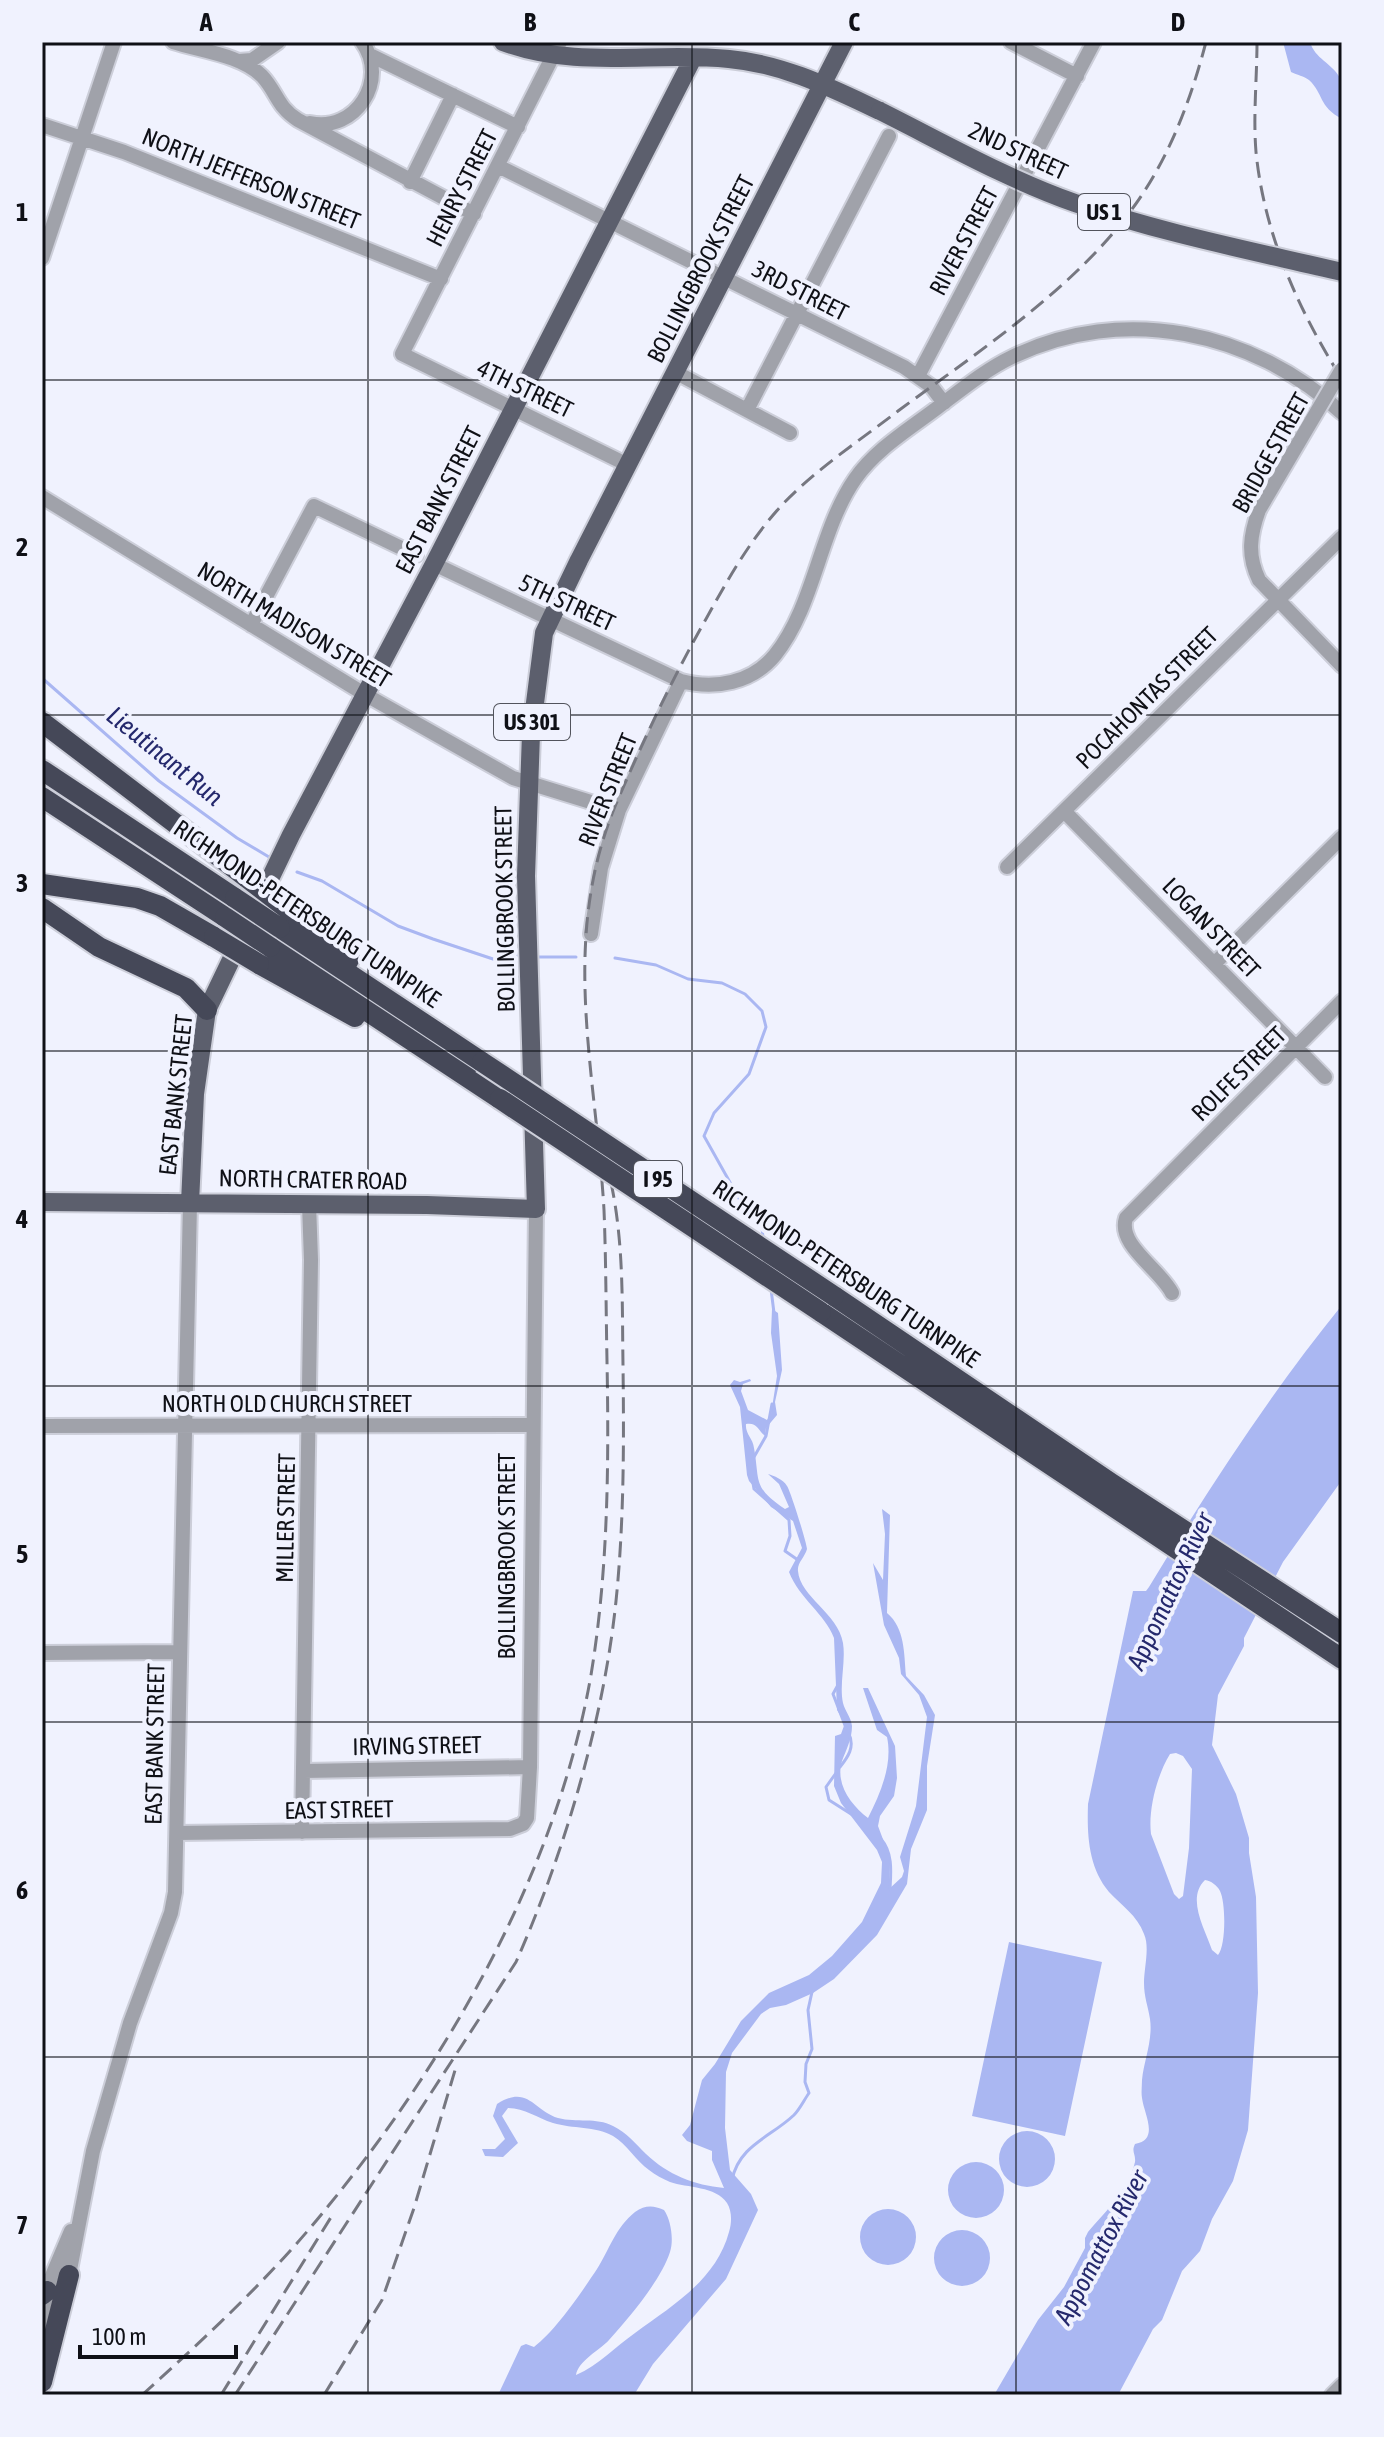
<svg xmlns="http://www.w3.org/2000/svg" width="1384" height="2437" font-family="'Asap Condensed',sans-serif">
  <style>
    .water { fill: #aab7f2; fill-rule: evenodd }
    .lines { fill: none; stroke-linecap: round; stroke-linejoin: round }
    .stream { stroke: #aab7f2; stroke-width: 3 }
    .minor-casing { stroke: #ccced9; stroke-width: 18 }
    .major-casing { stroke: #ccced9; stroke-width: 22 }
    .highway-casing { stroke: #ccced9; stroke-width: 24 }
    .minor { stroke: #a0a2aa; stroke-width: 14 }
    .major { stroke: #5c5f6d; stroke-width: 18 }
    .highway { stroke: #454858; stroke-width: 20 }
    .rail { stroke: #767780; stroke-width: 3; stroke-dasharray: 16 8; stroke-linecap: butt }
    .minor-bridge-casing { stroke: #ccced9; stroke-width: 18; stroke-linecap: butt }
    .major-bridge-casing { stroke: #ccced9; stroke-width: 22; stroke-linecap: butt }
    .highway-bridge-casing { stroke: #ccced9; stroke-width: 24; stroke-linecap: butt }
    .minor-bridge { stroke: #a0a2aa; stroke-width: 14 }
    .major-bridge { stroke: #5c5f6d; stroke-width: 18 }
    .highway-bridge { stroke: #454858; stroke-width: 20 }
    .grid { fill: none; stroke: #0f1016; stroke-width: 2; stroke-opacity: 0.55 }
    .labels { text-anchor: middle; stroke-width: 8; stroke-linejoin: round; paint-order: stroke }
    .shield { fill: #f0f2fe; stroke: #52545c; stroke-width: 2 }
    .shield-label { font-size: 22px; font-weight: bold; fill: #0f1016 }
    .street-label { font-size: 24px; fill: #0f1016; stroke: #f0f2fe }
    .water-label { font-size: 26px; font-style: italic; fill: #25296d; stroke: #f0f2fe }
    .neatline { fill: none; stroke: #0f1016; stroke-width: 3 }
    .grid-label { font-size: 26px; text-anchor: middle; font-weight: bold; fill: #0f1016 }
  </style>
  <rect width="100%" height="100%" fill="#f0f2fe"/>
  <path class="water" d="M1283 42H1310C1315 59 1332 63 1340 78 1346 88 1342 108 1342 119 1318 106 1324 94 1309 80 1304 76 1297 75 1291 72Z
    M1342 1305V1480L1283 1562 1244 1638V1646L1218 1695 1212 1745 1236 1794 1249 1838V1853L1256 1897 1258 1993 1248 2130 1233 2181 1212 2219 1200 2251 1182 2271 1162 2320 1153 2329 1118 2395H994L1038 2320 1064 2287 1085 2248V2238L1088 2232C1106 2211 1129 2189 1135 2162 1136 2154 1131 2152 1135 2144 1160 2140 1144 2114 1142 2098 1141 2092 1142 2086 1142 2080 1144 2060 1153 2040 1150 2019 1148 2006 1144 1997 1144 1983 1144 1968 1150 1947 1144 1934 1137 1915 1122 1906 1109 1892 1088 1867 1087 1834 1088 1804L1133 1591H1146L1149 1587C1208 1489 1270 1394 1342 1305ZM1176 1753 1183 1756 1192 1769 1189 1848 1183 1896 1179 1899 1174 1894 1151 1834C1148 1810 1157 1775 1170 1754ZM1205 1880C1211 1881 1217 1885 1220 1891 1226 1903 1226 1946 1218 1955L1212 1950C1205 1929 1186 1898 1205 1880Z
    M772 1309 778 1313 782 1370 775 1402 777 1415 766 1428 765 1436C758 1430 757 1422 746 1424 745 1434 753 1438 754 1448 760 1481 752 1487 785 1509L789 1507 779 1484 768 1474C774 1476 783 1479 787 1486 791 1492 807 1544 807 1549 805 1557 797 1563 798 1571 800 1597 838 1613 843 1643 846 1662 839 1684 843 1703 845 1711 851 1717 852 1726 852 1739 846 1750 842 1761 835 1784 851 1805 868 1818 880 1794 893 1765 887 1737L877 1730 863 1688H868L895 1746 897 1778 894 1796 880 1816 878 1826 890 1858 889 1889 902 1877 904 1871 900 1857 916 1806 927 1717 919 1695 901 1674 899 1658 884 1625 873 1563 883 1580 885 1534 882 1509 890 1515 887 1613C905 1628 904 1653 906 1676L924 1695 935 1715 927 1766V1810L911 1849 907 1884 877 1935 834 1979 813 1993 786 2005 770 2008 761 2014 732 2053 726 2072 725 2128 730 2170 751 2194 758 2210 726 2279 653 2364 634 2395H498L521 2346 526 2344 534 2347C556 2330 581 2293 597 2269 609 2250 616 2227 635 2212 645 2205 653 2205 664 2210 671 2220 674 2240 670 2252 661 2280 629 2318 609 2340 600 2350 578 2361 576 2375 599 2365 615 2347 635 2333 673 2305 716 2280 729 2232 732 2222 732 2211 727 2203 716 2186 687 2188 670 2182 663 2179 655 2175 649 2170 636 2161 627 2144 613 2136 595 2126 573 2129 553 2123 537 2118 525 2108 508 2108L502 2116 518 2143 503 2157 485 2156 482 2149H495L505 2139 493 2116 497 2104C528 2084 534 2111 558 2118 577 2123 596 2117 613 2126 627 2133 635 2143 646 2154 668 2175 694 2185 724 2188L712 2160V2151L687 2141 682 2135 690 2125 702 2080 715 2064 741 2021 769 1993 809 1975 832 1956 862 1922 881 1883 882 1862 877 1850 841 1803 834 1786 835 1736 841 1734 845 1723 837 1710 834 1638C825 1614 799 1598 789 1572L802 1548 793 1521 771 1507 749 1481 747 1475 740 1407 730 1385 734 1380 740 1382 750 1379 751 1381 743 1384 741 1391 748 1410 767 1420 771 1414 777 1376 771 1333Z
    M1009 1942 1102 1962 1065 2136 972 2116Z
    M999 2159a28 28 0 1 1 56 0a28 28 0 1 1-56 0Z
    M948 2190a28 28 0 1 1 56 0a28 28 0 1 1-56 0Z
    M860 2237a28 28 0 1 1 56 0a28 28 0 1 1-56 0Z
    M934 2258a28 28 0 1 1 56 0a28 28 0 1 1-56 0Z"/>
  <g class="lines">
    <path class="stream" d="M42 678 159 781 237 838 269 857
      M297 872 322 881 398 926 433 939 496 960 516 956
      M539 957H576
      M615 958 656 965 688 979 722 983 745 994 762 1011 766 1027 749 1074 714 1113 704 1136 741 1202 762 1227 763 1238
      M771 1289 774 1313
      M754 1457 766 1436 772 1404
      M753 1483 754 1489 789 1520 790 1536 785 1551 798 1560
      M839 1683 833 1694 846 1728
      M840 1767C848 1757 855 1747 849 1734
      M836 1773 826 1787 829 1800 851 1814
      M881 1839C893 1853 891 1872 890 1889
      M732 2180C739 2145 771 2137 794 2115 800 2109 804 2100 809 2093L805 2082 806 2064 812 2049 808 2010 812 1992"/>
    <defs>
      <path id="minor" d="M173 42C201 51 241 55 262 76 277 92 277 107 298 120L474 214
        M560 42 402 354 628 465
        M1011 42 1077 76
        M370 55 518 127
        M239 61 252 60 278 42
        M310 123C355 133 390 80 362 42
        M42 125 124 152 441 279
        M498 166 904 367 931 386 944 403
        M410 182 453 95
        M42 258 114 42
        M675 372 790 433
        M918 376 1094 42
        M747 410 889 136
        M42 497 366 695 513 778 594 803
        M1259 510C1250 535 1247 555 1259 580L1342 666
        M434 564 681 681C715 690 752 683 775 655 815 605 819 531 855 479 876 449 908 430 937 408 961 390 985 370 1012 357 1123 303 1253 331 1342 413
        M251 625 314 506 416 555
        M1064 811 1325 1077
        M1007 867 1342 537
        M591 934 601 868 619 810 681 681
        M1215 963 1342 837
        M1172 1293C1160 1269 1117 1245 1126 1218L1342 1001
        M42 1426 532 1425
        M42 1653 180 1652
        M304 1771 530 1767
        M302 1832 311 1260 309 1204
        M177 1833 510 1829 523 1824 527 1818 530 1767 536 1209
        M43 2297 71 2231
        M42 2324 69 2275 93 2151 130 2023 171 1913 175 1892 190 1203
        M1332 2395 1342 2385"/>
      <path id="major" d="M503 42C577 70 653 51 729 59 784 64 831 88 880 111
        M42 1202 427 1205 536 1209 526 876 531 734 544 633 579 560 844 42
        M190 1203 195 1094 207 1010 291 835 434 564 693 58"/>
      <path id="highway" d="M42 722 247 878
        M42 770 235 898
        M42 797 225 917
        M42 884 137 898 160 906 214 937
        M42 908 99 947 186 988 207 1010
        M290 911 349 960
        M280 928 482 1062
        M270 947 500 1099
        M259 964 355 1017
        M834 1296 1111 1483 1342 1633
        M821 1312 1342 1659
        M42 2295 47 2291
        M42 2382 69 2275"/>
    </defs>
    <use href="#minor" class="minor-casing"/>
    <use href="#major" class="major-casing"/>
    <use href="#highway" class="highway-casing"/>
    <use href="#minor" class="minor"/>
    <use href="#major" class="major"/>
    <use href="#highway" class="highway"/>
    <path class="rail" d="M1257 42C1257 78 1253 116 1256 152 1264 233 1298 310 1342 379
      M142 2395C206 2337 271 2277 325 2210 449 2059 557 1870 591 1675 608 1572 609 1466 607 1361 606 1311 606 1260 604 1210 596 1071 559 940 616 804 643 741 672 679 706 619 728 579 750 540 781 506 816 469 859 441 898 411 979 351 1077 287 1135 205 1170 156 1191 99 1206 42
      M221 2395 333 2214
      M235 2395 516 1962C564 1854 604 1719 616 1601 624 1523 624 1443 623 1365 622 1303 624 1240 610 1178
      M324 2395 382 2300 414 2208 456 2067"/>
    <defs>
      <path id="minor-bridge" d="M1259 510 1342 369"/>
      <path id="major-bridge" d="M880 111C944 143 1007 179 1075 203 1161 233 1253 251 1342 272"/>
      <path id="highway-bridge" d="M247 878 290 911
        M235 898 280 928
        M225 917 270 947
        M214 937 259 964
        M482 1062 834 1296
        M500 1099 821 1312"/>
    </defs>
    <use href="#minor-bridge" class="minor-bridge-casing"/>
    <use href="#major-bridge" class="major-bridge-casing"/>
    <use href="#highway-bridge" class="highway-bridge-casing"/>
    <use href="#minor-bridge" class="minor-bridge"/>
    <use href="#major-bridge" class="major-bridge"/>
    <use href="#highway-bridge" class="highway-bridge"/>
  </g>
  <path class="grid" d="M368 42V2395M692 42V2395M1016 42V2395M42 380H1342M42 715H1342M42 1051H1342M42 1386H1342M42 1722H1342M42 2057H1342"/>
  <g class="labels">
    <g class="shield">
      <rect x="1078" y="194" width="52" height="36" rx="6"/>
      <rect x="494" y="704" width="76" height="36" rx="6"/>
      <rect x="634" y="1161" width="48" height="36" rx="6"/>
    </g>
    <g class="shield-label">
      <text x="1104" y="220">US 1</text>
      <text x="532" y="730">US 301</text>
      <text x="658" y="1187">I 95</text>
    </g>
    <g class="street-label">
      <text transform="translate(1018 151) rotate(25)" y="8">2ND STREET</text>
      <text transform="translate(251 179) rotate(22)" y="8">NORTH JEFFERSON STREET</text>
      <text transform="translate(462 188) rotate(-63)" y="8">HENRY STREET</text>
      <text transform="translate(964 241) rotate(-62)" y="8">RIVER STREET</text>
      <text transform="translate(701 269) rotate(-63)" y="8">BOLLINGBROOK STREET</text>
      <text transform="translate(800 291) rotate(27)" y="8">3RD STREET</text>
      <text transform="translate(525 389) rotate(26)" y="8">4TH STREET</text>
      <text transform="translate(1271 453) rotate(-61)" y="8">BRIDGE STREET</text>
      <text transform="translate(439 500) rotate(-63)" y="8">EAST BANK STREET</text>
      <text transform="translate(567 603) rotate(25)" y="8">5TH STREET</text>
      <text transform="translate(294 625) rotate(31)" y="8">NORTH MADISON STREET</text>
      <text transform="translate(1147 698) rotate(-45)" y="8">POCAHONTAS STREET</text>
      <text transform="translate(608 790) rotate(-68)" y="8">RIVER STREET</text>
      <text transform="translate(505 909) rotate(-91)" y="8">BOLLINGBROOK STREET</text>
      <text transform="translate(307 914) rotate(34)" y="8">RICHMOND-PETERSBURG TURNPIKE</text>
      <text transform="translate(1211 928) rotate(46)" y="8">LOGAN STREET</text>
      <text transform="translate(1239 1074) rotate(-45)" y="8">ROLFE STREET</text>
      <text transform="translate(176 1095) rotate(-84)" y="8">EAST BANK STREET</text>
      <text transform="translate(313 1180) rotate(1)" y="8">NORTH CRATER ROAD</text>
      <text transform="translate(846 1274) rotate(34)" y="8">RICHMOND-PETERSBURG TURNPIKE</text>
      <text x="287" y="1412">NORTH OLD CHURCH STREET</text>
      <text transform="translate(286 1518) rotate(-89)" y="8">MILLER STREET</text>
      <text transform="translate(507 1556) rotate(-90)" y="8">BOLLINGBROOK STREET</text>
      <text transform="translate(155 1744) rotate(-89)" y="8">EAST BANK STREET</text>
      <text transform="translate(417 1746) rotate(-1)" y="8">IRVING STREET</text>
      <text transform="translate(339 1810) rotate(-1)" y="8">EAST STREET</text>
    </g>
    <g class="water-label">
      <text transform="translate(165 756) rotate(39)" y="9">Lieutinant Run</text>
      <text transform="translate(1170 1591) rotate(-65)" y="9">Appomattox River</text>
      <text transform="translate(1101 2247) rotate(-62)" y="9">Appomattox River</text>
    </g>
  </g>
  <rect width="1384" height="2437" fill="none" stroke="#f0f2fe" stroke-width="88"/>
  <path d="M80 2345v12h156v-12" fill="none" stroke="#0f1016" stroke-width="4"/>
  <text x="92" y="2345" font-size="24" fill="#0f1016" stroke="#f0f2fe" stroke-width="6" paint-order="stroke">100 m</text>
  <rect x="44" y="44" width="1296" height="2349" class="neatline"/>
  <g class="grid-label">
    <text x="206" y="31">A</text>
    <text x="530" y="31">B</text>
    <text x="854" y="31">C</text>
    <text x="1178" y="31">D</text>
    <text x="22" y="221">1</text>
    <text x="22" y="556">2</text>
    <text x="22" y="892">3</text>
    <text x="22" y="1228">4</text>
    <text x="22" y="1563">5</text>
    <text x="22" y="1899">6</text>
    <text x="22" y="2234">7</text>
  </g>
</svg>
